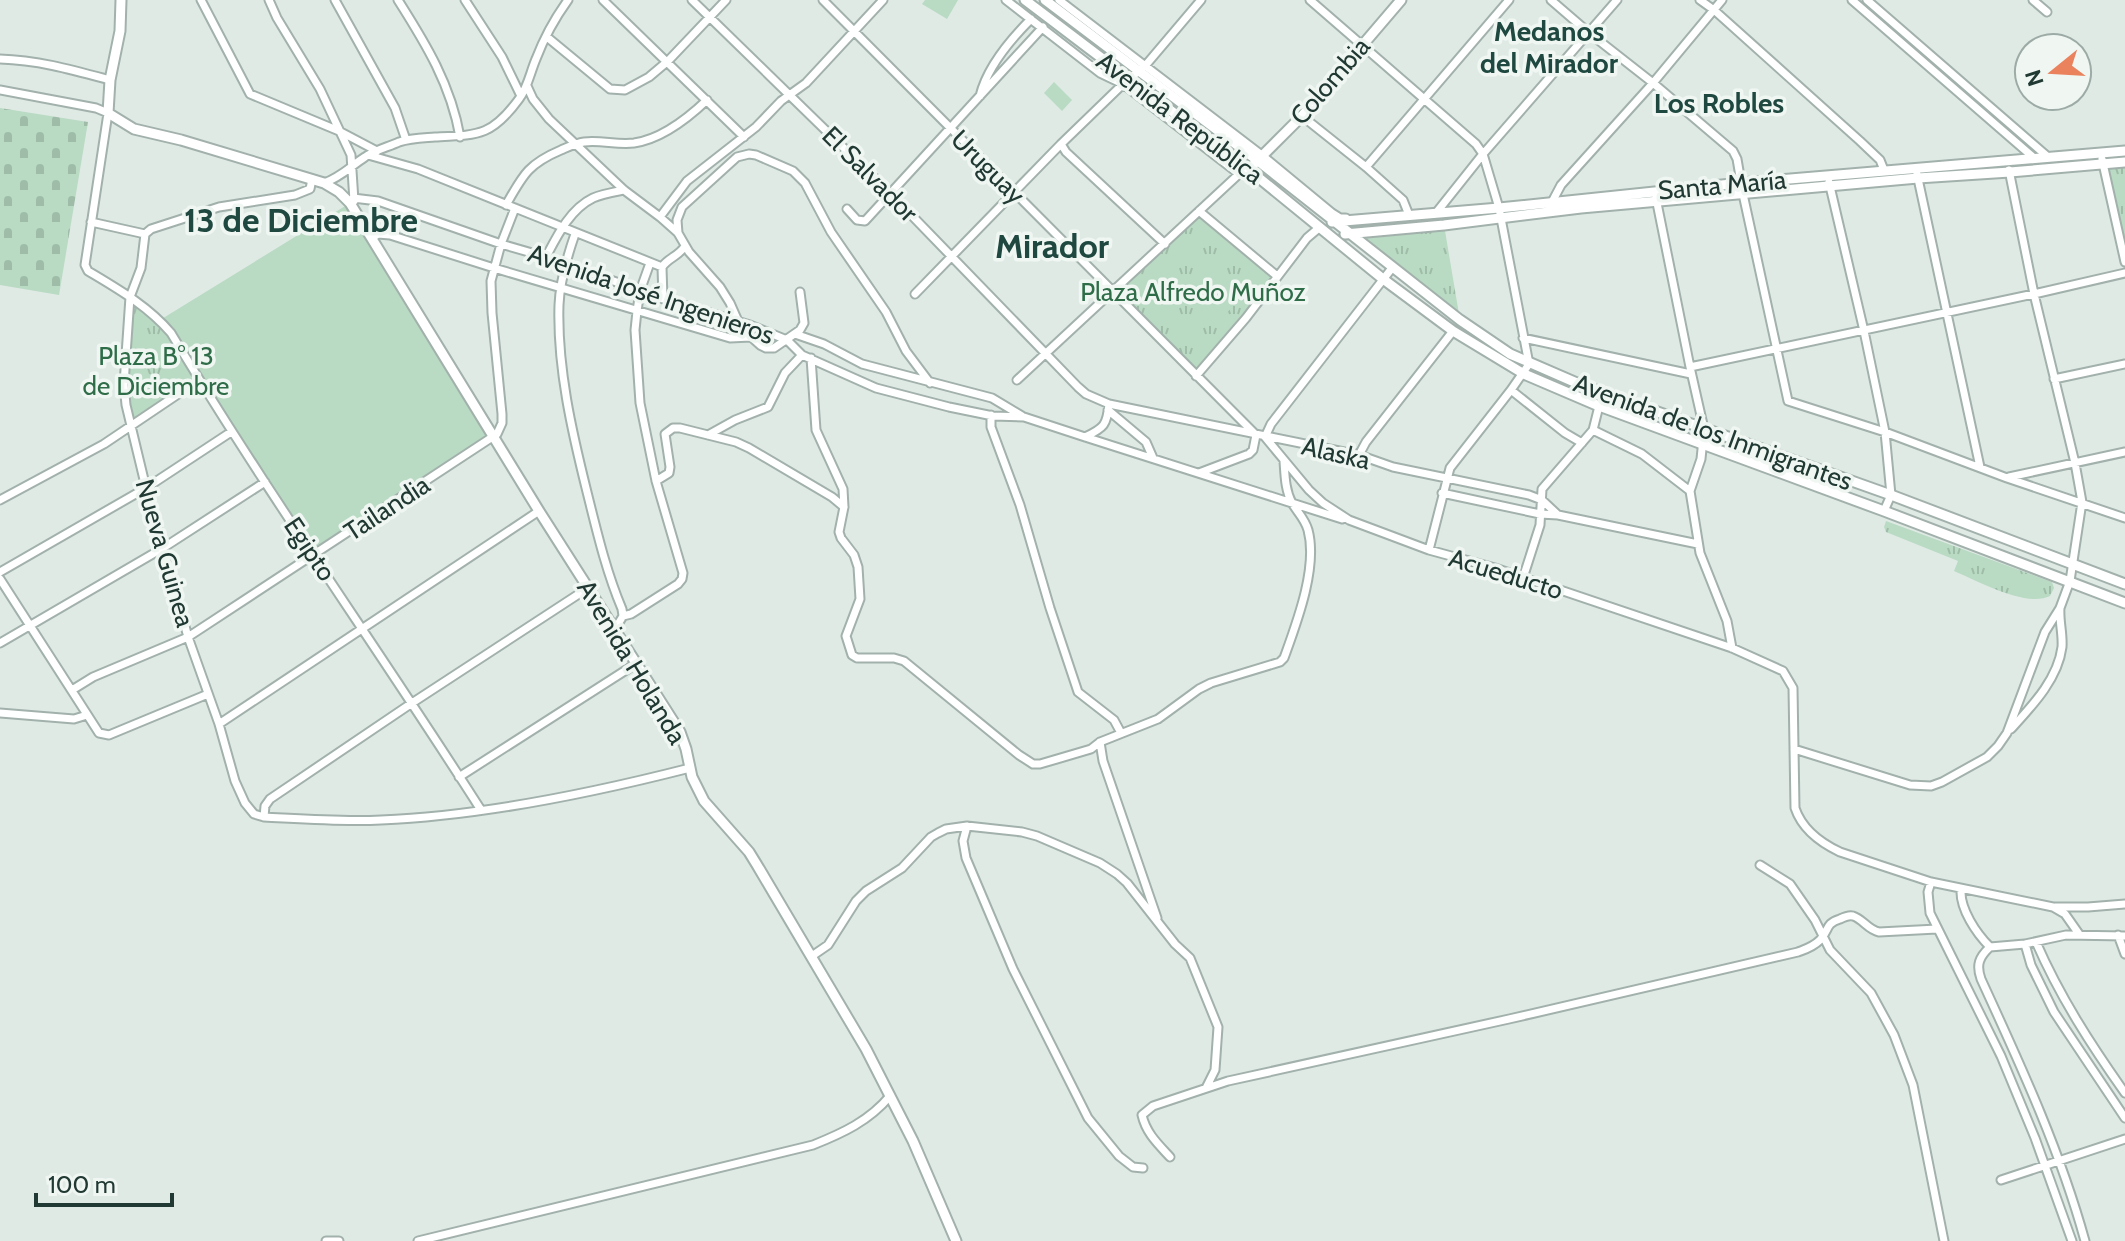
<svg xmlns="http://www.w3.org/2000/svg" width="2125" height="1241" font-family="Cabin,sans-serif">
  <style>
    .grass { fill: url(#grass-tufts) }
    .cemetery { fill: url(#cemetery-stones) }
    .garden { fill: #b9dac3 }
    .lines { fill: none; stroke-linecap: round; stroke-linejoin: round }
    .minor-casing { stroke: #a2b1ac; stroke-width: 11 }
    .tertiary-casing { stroke: #a2b1ac; stroke-width: 13 }
    .minor { stroke: #fff; stroke-width: 7 }
    .tertiary { stroke: #fff; stroke-width: 9 }
    .labels { text-anchor: middle; stroke-width: 7; stroke-linejoin: round; paint-order: stroke }
    .street-label { font-size: 26px; fill: #213933; stroke: #f0f7f3 }
    .park-label { font-size: 26px; fill: #2e6d48; stroke: #f0f7f3 }
    .neighbourhood-label { font-size: 28px; font-weight: bold; fill: #1f4940; stroke: #f0f7f3 }
    .district-label { font-size: 34px; font-weight: bold; fill: #1f4940; stroke: #f0f7f3 }
  </style>
  <defs>
    <pattern id="grass-tufts" width="24" height="20" patternUnits="userSpaceOnUse" patternTransform="scale(2)"><rect width="24" height="20" fill="#b9dac3"/><path d="M3 7l-1-3M5 7V3M7 7l1-3M15 17l-1-3M17 17v-4M19 17l1-3" fill="none" stroke="#9fbca8"/></pattern>
    <pattern id="cemetery-stones" width="16" height="16" patternUnits="userSpaceOnUse" patternTransform="scale(2)"><rect width="16" height="16" fill="#b9dac3"/><path d="M2 7V4a2 2 0 0 1 4 0v3zM10 15v-3a2 2 0 0 1 4 0v3z" fill="#9fbca8"/></pattern>
  </defs>
  <rect width="100%" height="100%" fill="#dfeae5"/>
  <path class="grass" d="M2125 162V262L2103 163Z
    M1199 211 1277 276 1196 376 1112 290Z
    M1444 225 1460 320 1348 233Z
    M134 299 160 320 199 380 131 427C123 391 124 335 134 299Z
    M1886 521 2052 582 2054 588 2050 596C2026 608 1978 581 1954 571L1958 561 1886 532 1884 527Z"/>
  <path class="cemetery" d="M0 108 88 122 59 295 0 285Z"/>
  <path class="garden" d="M925 0H958L947 19 922 4Z
    M1054 82 1072 100 1062 111 1044 93Z
    M350 203 494 437 314 555 160 320Z
    M1228 281 1243 295 1216 325 1201 311Z"/>
  <g class="lines">
    <defs>
      <path id="minor" d="M201 0 250 94 339 131 377 151
        M269 0 277 18 320 89 351 155 354 201
        M335 0 395 108 406 140
        M398 0C426 44 451 85 460 137
        M465 0 502 57 521 96
        M603 0 744 137
        M692 0 891 194 1078 387 1086 394 1109 404 1359 455 1393 467 1529 495 1542 500 1558 515 1698 544
        M823 0 1256 435 1253 450 1249 454 1199 473
        M1006 0 1100 73 1123 84 1239 174
        M1059 0 1263 156 1332 213 1340 218H1346
        M1310 0 1476 144 1483 154 1499 208 1529 364 1511 390 1450 468 1429 550
        M1551 0 1588 32 1653 83 1733 151 1737 159 1743 194 1788 401 1885 432 2007 478 2125 518
        M1700 0 1714 10 1860 141 1880 160 1884 170
        M1852 0 2033 157
        M1867 0 2048 157
        M2033 0 2047 12
        M547 37 610 89 625 90 649 77 668 61 726 0
        M0 59C38 60 73 70 110 80
        M527 86 533 99 549 119 624 190 660 217 678 233 689 252 720 287 730 303 741 328 760 345 766 348H774L800 330 804 323 800 292
        M0 90 96 108 108 113 85 265 88 271C118 289 148 306 171 333 269 496 379 650 481 810
        M980 96C987 67 1010 40 1031 19
        M1302 116 1366 167 1403 200 1409 215
        M1061 144 1066 152 1165 244
        M368 155 418 169 662 267
        M2102 159 2125 262
        M1366 167 1509 0
        M1917 174 1980 467
        M312 179 310 189 295 195 219 207 151 229 145 234 141 268 130 297 124 384 126 405 146 488 188 637 219 724 235 781 245 803 254 814 264 817C303 819 342 822 381 820 481 816 592 793 690 768
        M1829 182 1864 331 1885 432 1891 495 1884 511
        M324 183C341 177 351 166 365 157 375 150 388 147 399 142 411 138 423 138 435 137 479 135 492 136 519 99 528 87 530 73 536 59 544 38 555 18 568 0
        M353 198 378 201 501 244 546 257 667 300 750 325 787 340 802 355 876 388 949 407 993 416 1024 417 1085 437C1104 428 1107 425 1109 404
        M1656 198 1690 367 1704 429 1701 459 1690 491
        M1552 202 1561 185 1653 83 1722 0
        M506 205C523 175 528 164 561 150 568 147 576 143 584 142 601 140 617 145 634 143 662 139 687 119 707 100
        M847 209 857 220 865 221 1043 27
        M1199 211 1277 276
        M1436 213 1483 154 1617 0
        M660 217 687 181 756 127 781 101 806 83 883 0
        M91 222 145 234
        M678 233 677 220 682 207 737 157 749 154 756 155 793 171 805 183 831 232 886 312 906 351 930 383
        M575 234C567 257 560 280 559 305 557 367 572 432 587 492 597 532 606 571 622 609L623 616 615 629
        M372 238 378 234 390 235 494 268 730 338 751 337
        M546 257C557 236 570 209 593 198 602 194 614 192 624 190
        M915 294 1061 144 1123 84 1145 66 1201 0
        M663 299 662 267C668 258 679 256 685 246
        M795 334 824 344 862 364 992 398 1022 416
        M1523 338 1691 374
        M811 358 816 430 843 489 844 507 839 532 841 538 854 555 858 567 860 599 846 636 852 655 857 658H894L904 661 1019 755 1033 764H1040L1091 749 1100 742 1158 719 1199 689 1211 683 1280 662 1284 658C1297 622 1318 567 1308 530 1305 519 1298 513 1292 503 1285 490 1285 475 1284 461
        M1690 367 2034 294 2125 273
        M1196 376 1246 318 1307 238 1320 227
        M2054 379 2125 364
        M1017 380 1239 174 1248 169
        M1511 390 1565 433 1582 443
        M1108 410 1146 442 1153 458
        M991 415V427L1020 505 1050 608 1078 692 1114 720 1121 733
        M1593 430 1642 454 1690 491 1700 553 1727 621 1732 648
        M708 435 735 420 768 407 785 373 802 355
        M1085 437 1342 519
        M1265 437 1309 490 1323 503 1349 520 1429 550 1495 568 1732 648 1783 671 1793 688 1795 808C1802 829 1821 843 1840 852L1931 882 2053 907 2065 914 2079 934
        M1265 437 1271 424 1392 268
        M1359 455 1366 442 1453 331
        M2009 477 2125 452
        M656 481 669 473 670 467 665 434 673 428H680L736 442 749 448 832 497 844 507
        M1442 493 1540 514 1558 515
        M0 500 104 444 199 380
        M0 572 146 488 231 432
        M1523 578 1540 525 1542 489 1593 430 1599 406
        M0 579 99 733 109 735 208 694
        M623 616 631 614 678 584 682 579 683 573 656 481 640 403 635 330 637 311 640 291 650 263
        M0 643 163 548 265 482
        M72 690 93 677 188 637 497 434 502 423V414L492 313 491 281 501 244 515 208
        M0 713 74 719 87 715
        M219 724 539 511
        M2011 729C2032 706 2058 679 2062 647 2063 634 2059 621 2060 608
        M1100 742 1103 761 1157 918
        M1794 749 1910 785 1931 786 1942 782 1987 757 1998 746 2007 733 2045 632 2060 608 2070 581 2082 502 2075 463 2034 294 2009 170
        M459 777 637 663
        M264 817 265 806 270 799 412 703 588 588
        M967 826 963 841 966 858 1013 969 1088 1118 1119 1156 1133 1167 1143 1168
        M1760 865 1790 884 1815 920 1830 950 1871 993 1894 1035 1913 1085 1944 1241
        M1931 882 1928 892 1930 913 2001 1056 2035 1138 2072 1241
        M1961 890C1960 909 1976 933 1990 947L2025 944 2066 935 2125 936
        M2055 907H2088L2125 904
        M2118 935 2125 954
        M2036 942C2060 997 2091 1045 2125 1093
        M2025 944 2031 965 2054 1012 2125 1118
        M1990 947C1979 957 1976 965 1981 979 2020 1064 2060 1150 2085 1241
        M812 956 828 945 856 901 866 891 902 868 931 837 938 833 946 829 967 826 1022 832 1037 836 1100 863 1117 874 1127 883 1175 944 1190 958 1218 1027 1215 1070 1206 1088
        M1170 1157C1158 1144 1146 1133 1142 1115L1153 1106 1228 1081 1509 1019 1798 952C1806 949 1813 947 1820 940 1830 930 1824 924 1840 919 1844 917 1849 915 1853 916 1863 919 1868 930 1879 932L1937 929
        M2001 1180 2125 1139
        M326 1241H339
        M418 1241 813 1145C843 1133 869 1121 890 1096"/>
      <path id="tertiary" d="M121 0 120 31 110 80 108 113 134 129 181 140 324 183 339 192 350 203 539 511 680 732 686 749 692 777 704 801 749 852 757 865 866 1049 913 1141 956 1241
        M1025 0 1248 169 1383 279 1453 331 1524 374 1599 406 1884 511 2125 603
        M1045 0 1258 161 1460 320 1510 354 1579 384 1891 495 2125 584
        M1254 164 1302 116 1401 0
        M1332 222 1499 208 1741 183 2125 151
        M1345 234 1444 225 1581 208 1918 178 2010 172 2125 162"/>
    </defs>
    <use href="#minor" class="minor-casing"/>
    <use href="#tertiary" class="tertiary-casing"/>
    <use href="#minor" class="minor"/>
    <use href="#tertiary" class="tertiary"/>
  </g>
  <g class="labels">
    <g class="street-label">
      <text transform="translate(1330 81) rotate(-49)" y="9">Colombia</text>
      <text transform="translate(1180 118) rotate(37)" y="9">Avenida República</text>
      <text transform="translate(988 167) rotate(45)" y="9">Uruguay</text>
      <text transform="translate(870 174) rotate(45)" y="9">El Salvador</text>
      <text transform="translate(1722 185) rotate(-5)" y="9">Santa María</text>
      <text transform="translate(651 294) rotate(19)" y="9">Avenida José Ingenieros</text>
      <text transform="translate(1713 432) rotate(20)" y="9">Avenida de los Inmigrantes</text>
      <text transform="translate(1336 453) rotate(13)" y="9">Alaska</text>
      <text transform="translate(387 508) rotate(-33)" y="9">Tailandia</text>
      <text transform="translate(310 549) rotate(56)" y="9">Egipto</text>
      <text transform="translate(165 553) rotate(74)" y="9">Nueva Guinea</text>
      <text transform="translate(1506 574) rotate(17)" y="9">Acueducto</text>
      <text transform="translate(632 662) rotate(59)" y="9">Avenida Holanda</text>
    </g>
    <g class="park-label">
      <text x="1193" y="301">Plaza Alfredo Muñoz</text>
      <text x="156" y="365">Plaza B° 13<tspan x="156" dy="30">de Diciembre</tspan></text>
    </g>
    <g class="neighbourhood-label">
      <text x="1549" y="41">Medanos<tspan x="1549" dy="32">del Mirador</tspan></text>
      <text x="1719" y="113">Los Robles</text>
    </g>
    <g class="district-label">
      <text x="301" y="232">13 de Diciembre</text>
      <text x="1052" y="258">Mirador</text>
    </g>
  </g>
  <g transform="translate(2053 72) rotate(252)"><circle r="38" fill="#f0f7f3" stroke="#9daba6" stroke-width="2"/>
  <path d="M0-6L14 30L0 20L-14 30Z" fill="#ea835d"/>
  <text y="-12" font-size="22" font-weight="bold" text-anchor="middle" fill="#213933">N</text>
  </g>
  <path d="M36 1193v12h136v-12" fill="none" stroke="#213933" stroke-width="4"/>
  <text x="48" y="1193" font-size="24" fill="#213933" stroke="#f0f7f3" stroke-width="6" paint-order="stroke">100 m</text>
</svg>
